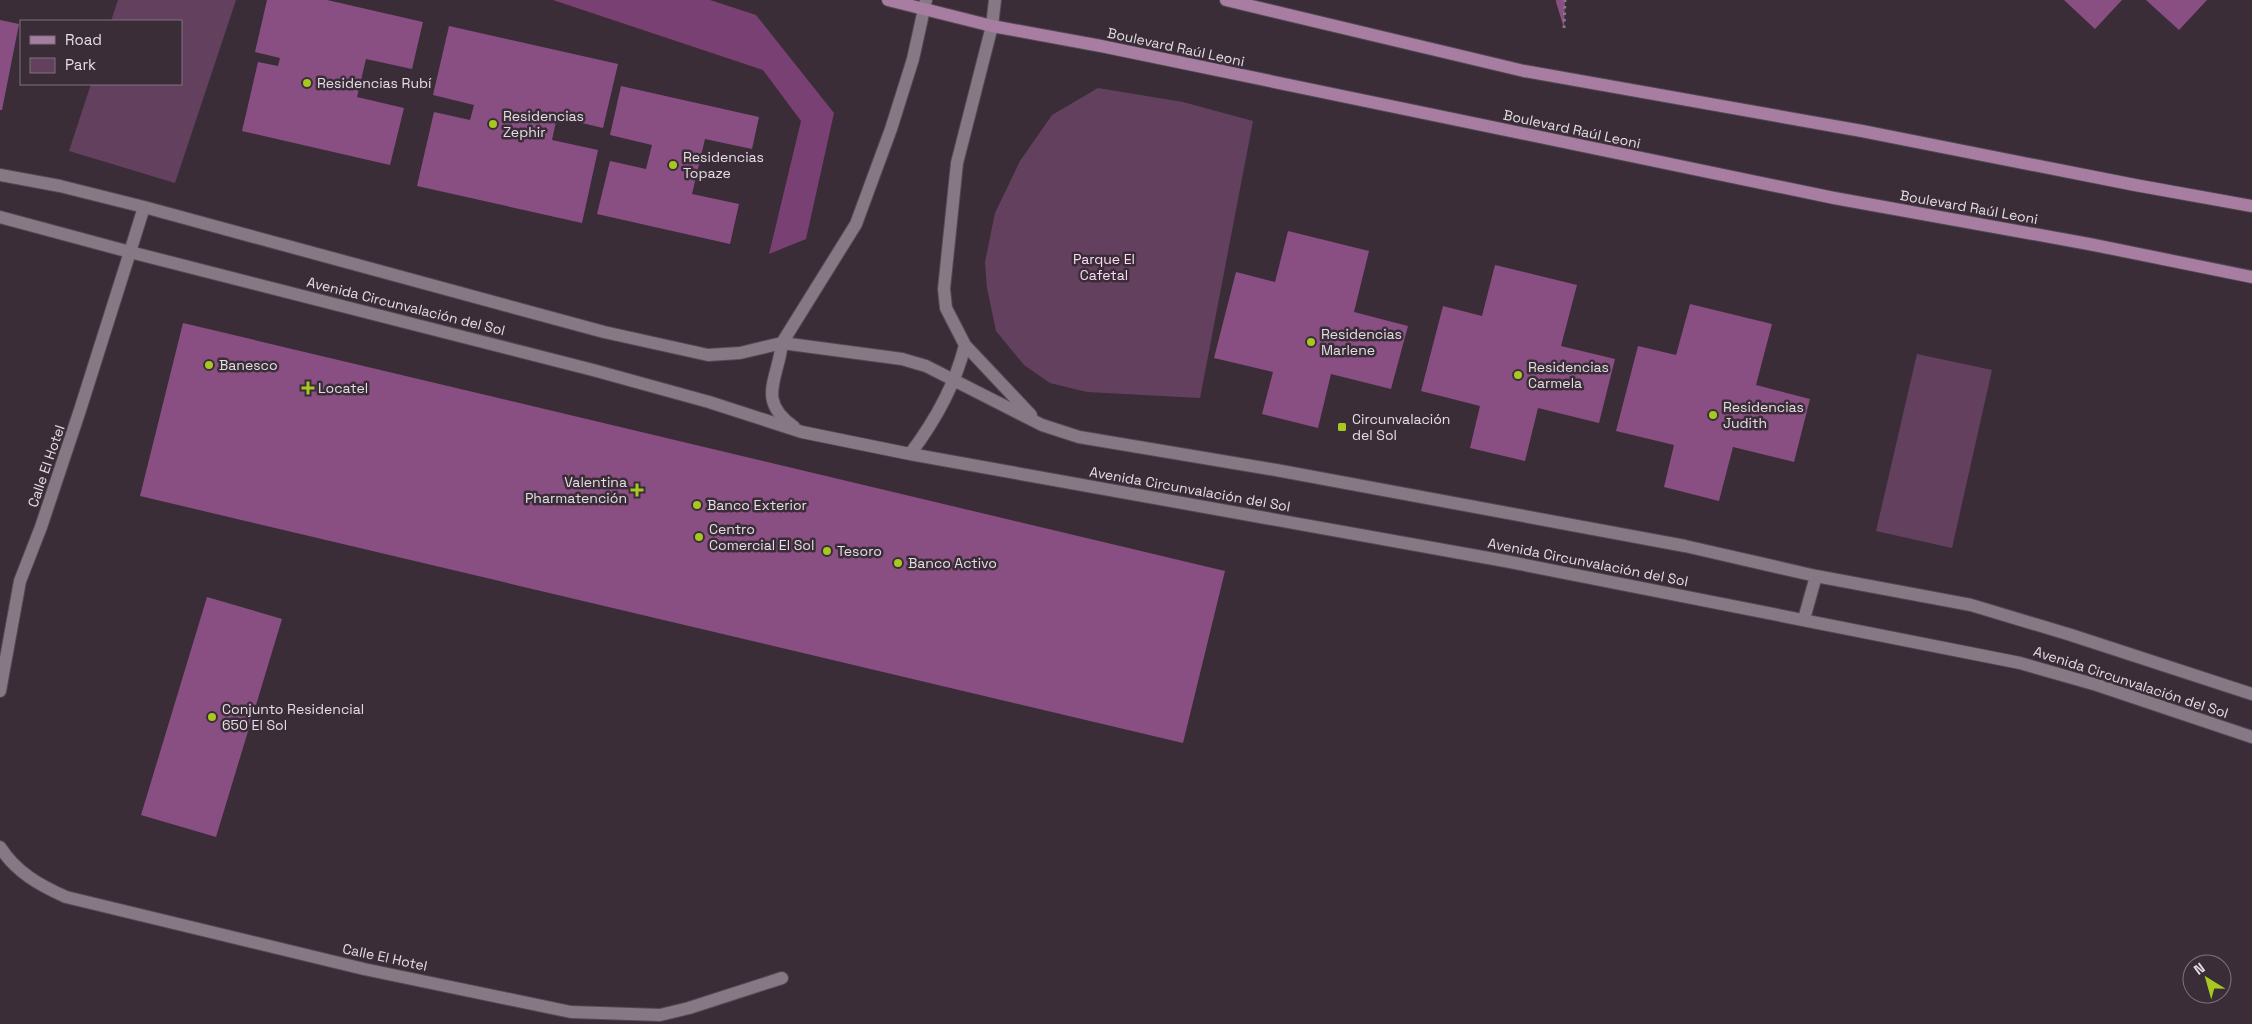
<svg xmlns="http://www.w3.org/2000/svg" width="2252" height="1024" font-family="'Space Grotesk',sans-serif">
  <style>
    .green { fill: #63415e }
    .forest { fill: #794073 }
    .building { fill: #894f83 }
    .lines { fill: none; stroke-linecap: round; stroke-linejoin: round }
    .service-casing { stroke: #544953; stroke-width: 14 }
    .minor-casing { stroke: #544953; stroke-width: 14 }
    .secondary-casing { stroke: #544953; stroke-width: 14 }
    .path { stroke: #857a84; stroke-width: 3; stroke-dasharray: 2.5 4; stroke-linecap: butt }
    .service { stroke: #877885; stroke-width: 12 }
    .minor { stroke: #877885; stroke-width: 12 }
    .secondary { stroke: #a77da2; stroke-width: 12 }
    .poi-dot { fill: #a6c820; stroke: #3a2d38; stroke-width: 2 }
    .labels { text-anchor: middle; stroke-width: 5; stroke-linejoin: round; paint-order: stroke }
    .street-label { font-size: 14px; fill: #e5dde4; stroke: #3a2d38 }
    .poi-label { font-size: 14px; fill: #e5dde4; stroke: #3a2d38; text-anchor: start }
    .park-label { font-size: 14px; fill: #fbd8f5; stroke: #3a2d38 }
  </style>
  <rect width="100%" height="100%" fill="#3a2d38"/>
  <path class="green" d="M118 0H236L175 183 69 151 91 84H181V21H111Z
    M1098 88 1183 102 1253 121 1200 398 1087 392 1050 383 1024 365 996 331 987 288 985 262 995 213 1020 161 1052 115Z
    M1917 354 1992 370 1952 548 1876 531Z"/>
  <path class="forest" d="M553 0H710L756 15 834 113 806 239 769 254 801 121 763 70Z"/>
  <path class="building" d="M267 0H327L423 22 412 69 366 59 357 97 404 108 390 165 242 131 258 62 278 66 280 58 255 52Z
    M1556 0H1565L1564 28 1556 2Z
    M2064 0H2122L2095 29Z
    M2146 0H2207L2179 30Z
    M0 20 19 24 2 110H0Z
    M449 26 618 64 603 128 557 117 552 140 598 150 582 223 417 186 434 112 470 120 474 105 433 95Z
    M621 86 759 117 752 149 705 139 692 194 739 204 730 244 597 214 610 161 646 169 652 145 610 135Z
    M1288 231 1369 251 1354 312 1408 326 1391 389 1331 374 1318 428 1262 414 1273 372 1214 358 1236 272 1275 282Z
    M1495 265 1577 285 1561 346 1615 359 1599 423 1538 408 1525 461 1470 448 1480 406 1421 391 1443 306 1482 316Z
    M1690 304 1772 324 1756 385 1810 399 1794 462 1733 447 1719 501 1664 487 1674 445 1616 431 1638 346 1676 355Z
    M183 323 1225 571 1183 743 140 496Z
    M207 597 282 619 216 837 141 815Z"/>
  <g class="lines">
    <defs>
      <path id="service" d="M0 691 20 581 41 527 80 410 130 252
        M0 847C16 872 39 885 66 897L364 969 571 1012 660 1015 689 1008 782 978"/>
      <path id="minor" d="M995 0 992 26 957 163 944 289 946 308 965 345 1031 415
        M0 175 60 186 144 207 604 332 708 355 740 353 782 343 902 359 926 366 1042 425 1079 437 1276 470 1685 546 1816 576 1971 605 2071 635 2252 694
        M0 217 130 252 593 370 709 402 802 432 910 454 1505 561 2020 663 2097 685 2252 737
        M130 252 144 207
        M794 427C756 400 778 380 782 343L856 224 891 129 913 59 926 0
        M910 454C935 421 955 386 965 345
        M1804 619 1816 576"/>
      <path id="secondary" d="M888 0 992 26 1101 46 1834 198 2089 244 2252 277
        M1226 0 1524 71 1862 131 2135 185 2252 206"/>
    </defs>
    <use href="#service" class="service-casing"/>
    <use href="#minor" class="minor-casing"/>
    <use href="#secondary" class="secondary-casing"/>
    <path class="path" d="M1564 28 1565 0"/>
    <use href="#service" class="service"/>
    <use href="#minor" class="minor"/>
    <use href="#secondary" class="secondary"/>
  </g>
  <g class="poi-dot">
    <circle cx="307" cy="83" r="5"/>
    <circle cx="493" cy="124" r="5"/>
    <circle cx="673" cy="165" r="5"/>
    <circle cx="1311" cy="342" r="5"/>
    <circle cx="209" cy="365" r="5"/>
    <circle cx="1518" cy="375" r="5"/>
    <path d="M305.5 380.5h5v5h5v5h-5v5h-5v-5h-5v-5h5z"/>
    <circle cx="1713" cy="415" r="5"/>
    <rect x="1337" y="422" width="10" height="10" rx="2.5"/>
    <path d="M634.5 482.5h5v5h5v5h-5v5h-5v-5h-5v-5h5z"/>
    <circle cx="697" cy="505" r="5"/>
    <circle cx="699" cy="537" r="5"/>
    <circle cx="827" cy="551" r="5"/>
    <circle cx="898" cy="563" r="5"/>
    <circle cx="212" cy="717" r="5"/>
  </g>
  <g class="labels">
    <g class="street-label">
      <text transform="translate(1176 47) rotate(12)" y="5">Boulevard Raúl Leoni</text>
      <text transform="translate(1572 129) rotate(12)" y="5">Boulevard Raúl Leoni</text>
      <text transform="translate(1969 207) rotate(10)" y="5">Boulevard Raúl Leoni</text>
      <text transform="translate(406 306) rotate(14)" y="5">Avenida Circunvalación del Sol</text>
      <text transform="translate(46 466) rotate(-71)" y="5">Calle El Hotel</text>
      <text transform="translate(1190 489) rotate(10)" y="5">Avenida Circunvalación del Sol</text>
      <text transform="translate(1588 562) rotate(11)" y="5">Avenida Circunvalación del Sol</text>
      <text transform="translate(2131 682) rotate(18)" y="5">Avenida Circunvalación del Sol</text>
      <text transform="translate(385 957) rotate(12)" y="5">Calle El Hotel</text>
    </g>
    <g class="poi-label">
      <text x="317" y="88">Residencias Rubí</text>
      <text x="503" y="121">Residencias<tspan x="503" dy="16">Zephir</tspan></text>
      <text x="683" y="162">Residencias<tspan x="683" dy="16">Topaze</tspan></text>
      <text x="1321" y="339">Residencias<tspan x="1321" dy="16">Marlene</tspan></text>
      <text x="219" y="370">Banesco</text>
      <text x="1528" y="372">Residencias<tspan x="1528" dy="16">Carmela</tspan></text>
      <text x="318" y="393">Locatel</text>
      <text x="1723" y="412">Residencias<tspan x="1723" dy="16">Judith</tspan></text>
      <text x="1352" y="424">Circunvalación<tspan x="1352" dy="16">del Sol</tspan></text>
      <text x="627" y="487" text-anchor="end">Valentina<tspan x="627" dy="16">Pharmatención</tspan></text>
      <text x="707" y="510">Banco Exterior</text>
      <text x="709" y="534">Centro<tspan x="709" dy="16">Comercial El Sol</tspan></text>
      <text x="837" y="556">Tesoro</text>
      <text x="908" y="568">Banco Activo</text>
      <text x="222" y="714">Conjunto Residencial<tspan x="222" dy="16">650 El Sol</tspan></text>
    </g>
    <g class="park-label">
      <text x="1104" y="264">Parque El<tspan x="1104" dy="16">Cafetal</tspan></text>
    </g>
  </g>
  <rect x="20" y="20" width="162" height="65" fill="#3a2d38" stroke="#7e737d"/>
  <rect x="30" y="36" width="25" height="8" fill="#a77da2" stroke="#7e737d"/>
  <text x="65" y="45" font-size="15" fill="#e5dde4">Road</text>
  <rect x="30" y="58" width="25" height="15" fill="#63415e" stroke="#7e737d"/>
  <text x="65" y="70" font-size="15" fill="#e5dde4">Park</text>
  <g transform="translate(2207 979) rotate(323)"><circle r="24" fill="#3a2d38" stroke="#7e737d"/>
  <path d="M0-4L9 19L0 12L-9 19Z" fill="#a6c820"/>
  <text y="-8" font-size="14" font-weight="bold" text-anchor="middle" fill="#e5dde4">N</text>
  </g>
</svg>
